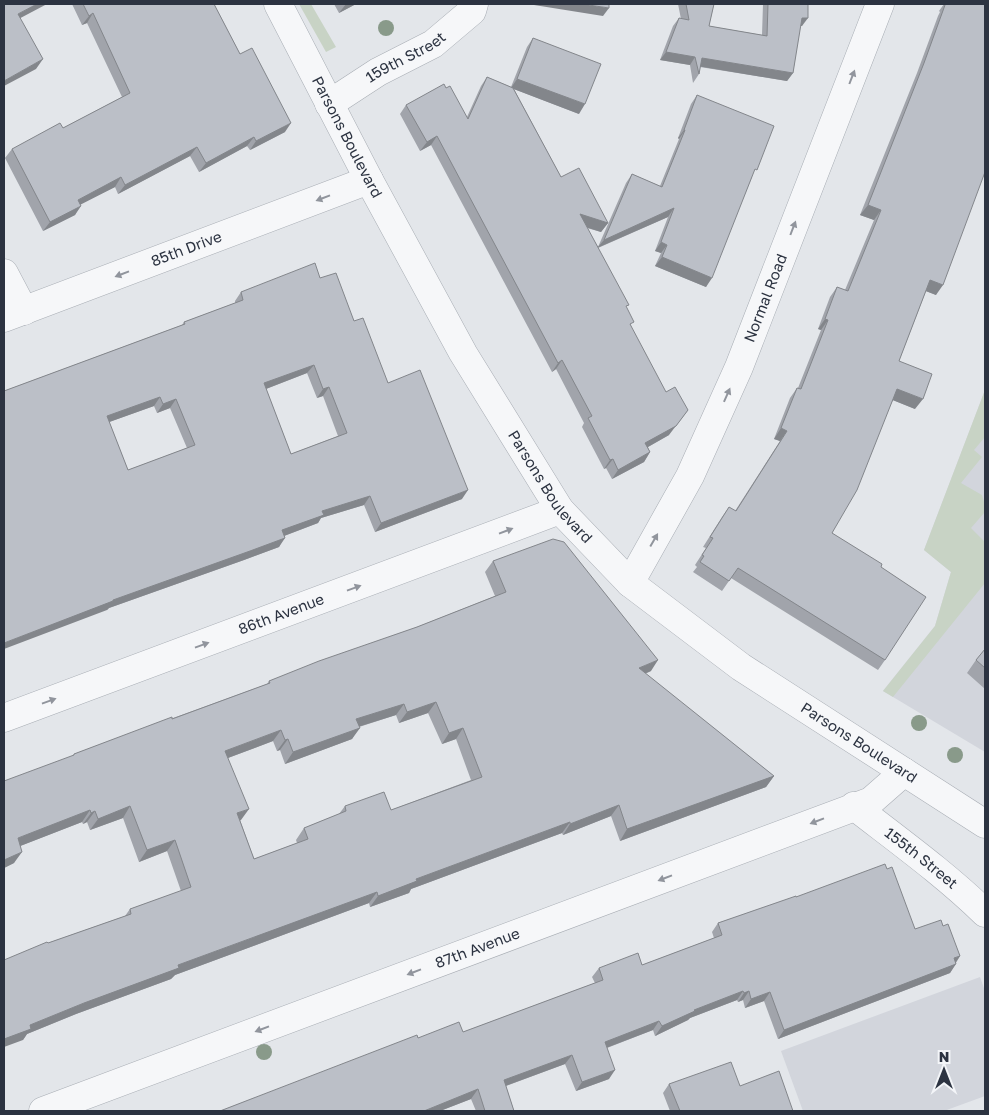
<svg xmlns="http://www.w3.org/2000/svg" width="989" height="1115" font-family="'Golos Text',sans-serif">
  <style>
    .built { fill: #d2d5dc }
    .green { fill: #c8d3c5 }
    .lines { fill: none; stroke-linecap: round; stroke-linejoin: round }
    .minor-casing { stroke: #a8adb4; stroke-width: 29 }
    .minor { stroke: #f6f7f9; stroke-width: 28 }
    .tree { fill: #899a8a }
    .wall { fill: #a1a4ab; fill-rule: evenodd }
    .shaded-wall { fill: #83868b }
    .building { fill: #bbbfc7; stroke: #83868b; fill-rule: evenodd }
    .oneway { fill: #91959d }
    .labels { text-anchor: middle; stroke-width: 4; stroke-linejoin: round; paint-order: stroke }
    .street-label { font-size: 15px; fill: #2c3341; stroke: #f3f5f8 }
  </style>
  <rect width="100%" height="100%" fill="#e3e6ea"/>
  <path class="built" d="M985 390V752L883 691 935 626 951 572 924 550Z
    M980 977 985 991V1096L944 1111H803L781 1051Z"/>
  <path class="green" d="M299 4H311L336 47 326 52Z
    M985 390V437L974 450 982 457 961 483 982 495 985 505V512L971 528 985 542V583L893 697 883 691 935 626 951 572 924 550Z"/>
  <g class="lines">
    <defs>
      <g id="minor">
        <path id="s1" d="M278 4 369 180 463 353 560 510 630 583 741 667 985 824"/>
        <path id="s2" d="M329 104 378 72 433 44 472 11 474 4"/>
        <path d="M4 273 24 311"/>
        <path id="s3" d="M4 318 369 180"/>
        <path id="s4" d="M630 583 690 476 739 367 880 4"/>
        <path id="s5" d="M4 718 560 510"/>
        <path id="s6" d="M854 806C899 841 945 874 985 913"/>
        <path id="s7" d="M43 1111 871 801 904 772"/>
      </g>
    </defs>
    <use href="#minor" class="minor-casing"/>
    <use href="#minor" class="minor"/>
  </g>
  <g class="tree">
    <circle cx="386" cy="28" r="8"/>
    <circle cx="919" cy="723" r="8"/>
    <circle cx="955" cy="755" r="8"/>
    <circle cx="264" cy="1052" r="8"/>
  </g>
  <path class="wall" d="M72 4H214L240 54 285 132 250 150 247 146 199 172 190 156 118 194 115 187 80 204 75 215 43 231 5 158 12 149 63 128 122 97 87 23 82 25Z
    M334 4H356L339 13Z
    M678 4H714L709 26 762 35 763 4H808L802 26H800L793 73 787 81 700 67 699 74 693 83 690 65 660 60 673 26 679 18 681 19Z
    M944 4H985L936 295 926 291 899 361 915 409 893 400 832 533 881 567 885 660 878 670 731 578 722 591 693 572 697 567 695 565 706 548 703 547 722 517 729 507 735 511 780 441 774 439 790 398 797 388H798L821 330 818 329 830 297 837 287 845 290 874 220 860 215 917 73 938 16 940 12 939 11Z
    M533 38 579 114 514 89 561 177 608 223 601 232 587 228 598 247 626 183 632 174 660 186 679 139 678 138 691 104 697 95 752 177 706 287 655 266 661 253 655 251 668 217 598 248 626 308 631 326 669 435 648 447 650 452 644 462 612 479 606 468 604 469 582 427 584 423 556 369 552 372 431 145 420 151 400 114 406 105 446 88 467 117 481 86 487 77 511 87 527 47Z
    M320 278 354 321 388 383 462 499 375 532 364 505 321 518 318 523 284 536 279 547 244 560 109 608 107 610 4 391 182 325 184 322 235 303V301L241 292ZM307 373 317 398 323 396 338 436 291 454 266 389ZM154 406 157 413 170 408 187 448 128 470 109 422Z
    M493 561 651 671 645 674 774 776 766 787 620 841 611 816 563 835 562 833 411 889 409 893 370 907 369 903 175 975 171 979 76 1014 27 1034 23 1040 48 943 125 916 130 909 181 891 167 851 139 862 123 818 90 830 87 822 83 824 82 822 20 846 14 863 4 868 74 754 267 684 269 681 417 627 495 596 485 572ZM428 713 442 744 456 739 471 780 391 810 345 806 339 814 304 828 296 840 297 843 254 859 240 820H241L228 758 273 741 277 751 280 750 285 764 352 739 359 727 396 715 399 723Z
    M985 649V689L967 673 976 660Z
    M796 897 915 929 943 926 960 956 950 973 778 1039 764 1001 745 1008 743 1000 738 1002 737 1000 690 1018 688 1020 655 1036 653 1030 607 1048 609 1079 576 1091 565 1064 506 1086 514 1111H476L471 1099 440 1111H220L418 1038 463 1032 595 983 592 977 599 968 642 965 714 938 712 932 718 923Z
    M669 1084 740 1086 793 1111H670L663 1093Z"/>
  <path class="shaded-wall" d="M37 4H47L11 23 18 14Z
    M346 4H356L339 13Z
    M535 4H582L609 8 603 16 534 5Z
    M93 13 87 23 82 25 89 16Z
    M802 18H808L802 26H796Z
    M666 52 695 57 690 65 660 60Z
    M702 58 793 73 787 81 697 66Z
    M43 59 36 69 4 86V81Z
    M517 79 585 104 579 114 511 88Z
    M291 123 285 132 250 150 256 141Z
    M684 130H685L679 139 678 138Z
    M437 136 431 145 420 151 427 142Z
    M254 137 247 146 199 172 206 163Z
    M197 147 190 156 118 194 125 185Z
    M121 177 115 187 72 209 78 200Z
    M868 205 881 210 874 220 860 215Z
    M81 206 75 215 43 231 50 222Z
    M674 208 668 217 597 248 604 240Z
    M580 214 608 223 601 232 573 223Z
    M661 242 667 245 661 253 655 251Z
    M662 257 712 278 706 287 655 266Z
    M930 280 943 285 936 295 923 290Z
    M825 319 828 320 821 330 818 329Z
    M562 360 556 369 552 372 558 363Z
    M314 365 307 373 258 392 264 383Z
    M329 387 323 396 317 398 323 389Z
    M897 389 923 399 915 409 890 399Z
    M160 397 154 406 101 425 107 416Z
    M176 399 170 408 157 413 163 404Z
    M688 410 669 435 639 452 645 443Z
    M781 428 787 431 780 441 774 439Z
    M650 452 644 462 612 479 618 470Z
    M613 459 606 468 604 469 610 460Z
    M468 490 462 499 375 532 381 523Z
    M370 496 364 505 321 518 318 523 276 539 282 530 322 511Z
    M285 538 279 547 244 560 109 608 107 610 4 649V643L113 600Z
    M658 660 651 671 631 679 639 668Z
    M436 702 428 713 399 723 407 712Z
    M404 704 396 715 348 730 356 719Z
    M360 728 352 739 285 764 293 752Z
    M463 728 456 739 442 744 449 733Z
    M281 730 273 741 217 762 225 751Z
    M288 739 280 750 277 751 285 740Z
    M774 776 766 787 620 841 627 829Z
    M619 805 611 816 563 835 570 824Z
    M130 806 123 818 90 830 98 819Z
    M249 809 241 820 229 825 237 813Z
    M90 810 82 822 10 850 18 838Z
    M95 811 87 822 83 824 91 813Z
    M570 822 562 833 411 889 409 893 370 907 378 896 416 879Z
    M175 840 167 851 139 862 147 850Z
    M22 852 14 863 4 868V860Z
    M377 892 369 903 175 975 171 979 76 1014 27 1034 23 1040 4 1047V1039L30 1025 178 965Z
    M960 956 954 965 956 964 950 973 778 1039 784 1030Z
    M743 991 737 1000 690 1018 688 1020 655 1036 662 1026 694 1010Z
    M749 991 743 1000 738 1002 744 993Z
    M770 992 764 1001 745 1008 751 999Z
    M659 1021 653 1030 598 1051 605 1042Z
    M572 1055 565 1064 497 1089 504 1080Z
    M615 1070 609 1079 576 1091 582 1082Z
    M478 1089 471 1099 440 1111H424Z"/>
  <path class="building" d="M4 4H37L18 14 43 59 4 81Z
    M83 4H214L240 54 252 48 291 123 256 141 254 137 206 163 197 147 125 185 121 177 78 200 81 206 50 222 12 149 60 123 63 128 130 93 93 13 89 16Z
    M582 4H609V8Z
    M686 4H714L709 26 767 36 768 4H808V18H802L793 73 702 58 699 74 695 57 666 52 679 18 689 20Z
    M946 4H985V172L943 285 930 280 899 361 932 374 923 399 897 389 857 490 832 533 882 564 881 567 926 597 885 660 738 568 729 581 700 562 704 556 702 555 713 538 710 537 729 507 736 511 787 431 781 428 797 388 801 389 828 320 825 319 837 287 848 291 881 210 868 205 924 63 945 5Z
    M533 38 601 64 585 104 517 79Z
    M487 77 513 88 561 177 579 168 608 223 580 214 629 305 626 306 634 322 630 324 666 392 675 387 688 410 676 426 645 443 650 452 618 470 613 459 610 460 588 418 592 416 562 360 558 363 437 136 427 142 406 105 444 84 446 88 450 86 468 119Z
    M697 95 774 126 757 170 755 169 712 278 662 257 667 245 661 242 674 208 604 240 632 174 662 187 685 130H684Z
    M315 263 320 278 336 273 354 321 363 318 388 383 420 370 468 490 381 523 370 496 322 511 324 515 282 530 285 538 250 551 113 600V601L4 643V391L185 324 184 322 243 300 241 292ZM314 365 323 389 329 387 347 433 291 454 264 383ZM160 397 163 404 176 399 195 445 128 470 107 416Z
    M553 539 564 542 658 660 639 668 774 776 627 829 619 805 570 824V822L416 879 417 881 378 896 377 892 178 965 179 968 84 1003 30 1025 31 1029 4 1039V960L47 942 48 943 131 914 130 909 191 887 175 840 147 850 130 806 98 819 95 811 91 813 90 810 18 838 22 852 4 860V781L74 755V754L172 717V719L270 683 269 681 319 661 417 627 506 592 493 561ZM436 702 449 733 463 728 482 777 391 810 384 792 345 806 346 811 304 828 308 839 254 859 237 813 249 809 225 751 281 730 285 740 288 739 293 752 360 728 356 719 404 704 407 712Z
    M985 649V668L976 660Z
    M885 864 887 869 892 867 915 929 941 920 943 926 948 924 960 956 954 958 956 964 784 1030 770 992 751 999 749 991 744 993 743 991 694 1010 695 1011 662 1026 659 1021 605 1042 615 1070 582 1082 572 1055 504 1080 514 1111H485L478 1089 424 1111H220L417 1035 418 1038 459 1022 463 1032 557 997 603 980 599 968 638 953 642 965 722 935 718 923 796 896V897Z
    M731 1062 740 1086 779 1071 793 1111H680L669 1084Z"/>
  <defs><path id="oneway-solid" d="M-6-.8H1V-3.2L6.5 0L1 3.2V.8H-6Z" transform="scale(1.25)"/></defs>
  <g class="oneway">
    <use href="#oneway-solid" transform="translate(852 77) rotate(-69)"/>
    <use href="#oneway-solid" transform="translate(323 198) rotate(159)"/>
    <use href="#oneway-solid" transform="translate(793 228) rotate(-69)"/>
    <use href="#oneway-solid" transform="translate(122 274) rotate(159)"/>
    <use href="#oneway-solid" transform="translate(727 395) rotate(-66)"/>
    <use href="#oneway-solid" transform="translate(506 531) rotate(-21)"/>
    <use href="#oneway-solid" transform="translate(654 540) rotate(-60)"/>
    <use href="#oneway-solid" transform="translate(354 588) rotate(-20)"/>
    <use href="#oneway-solid" transform="translate(202 645) rotate(-20)"/>
    <use href="#oneway-solid" transform="translate(49 701) rotate(-20)"/>
    <use href="#oneway-solid" transform="translate(817 821) rotate(159)"/>
    <use href="#oneway-solid" transform="translate(665 878) rotate(159)"/>
    <use href="#oneway-solid" transform="translate(414 972) rotate(159)"/>
    <use href="#oneway-solid" transform="translate(262 1029) rotate(159)"/>
  </g>
  <g class="labels">
    <g class="street-label">
      <text dy="5" stroke="none"><textPath href="#s2" startOffset="90">159th Street</textPath></text>
      <text dy="5" stroke="none"><textPath href="#s1" startOffset="150">Parsons Boulevard</textPath></text>
      <text dy="5" stroke="none"><textPath href="#s3" startOffset="195">85th Drive</textPath></text>
      <text dy="5" stroke="none"><textPath href="#s4" startOffset="316">Normal Road</textPath></text>
      <text dy="5" stroke="none"><textPath href="#s1" startOffset="555">Parsons Boulevard</textPath></text>
      <text dy="5" stroke="none"><textPath href="#s5" startOffset="296">86th Avenue</textPath></text>
      <text dy="5" stroke="none"><textPath href="#s1" startOffset="960">Parsons Boulevard</textPath></text>
      <text dy="5" stroke="none"><textPath href="#s6" startOffset="85">155th Street</textPath></text>
      <text dy="5" stroke="none"><textPath href="#s7" startOffset="464">87th Avenue</textPath></text>
    </g>
  </g>
  <rect width="989" height="1115" fill="none" stroke="#2c3341" stroke-width="10"/>
  <g transform="translate(944 1070)" stroke="#f3f5f8" stroke-width="4" paint-order="stroke">
  <path d="M0-4L9 19L0 12L-9 19Z" fill="#2c3341"/>
  <text y="-8" font-size="14" font-weight="bold" text-anchor="middle" fill="#2c3341">N</text>
  </g>
</svg>
